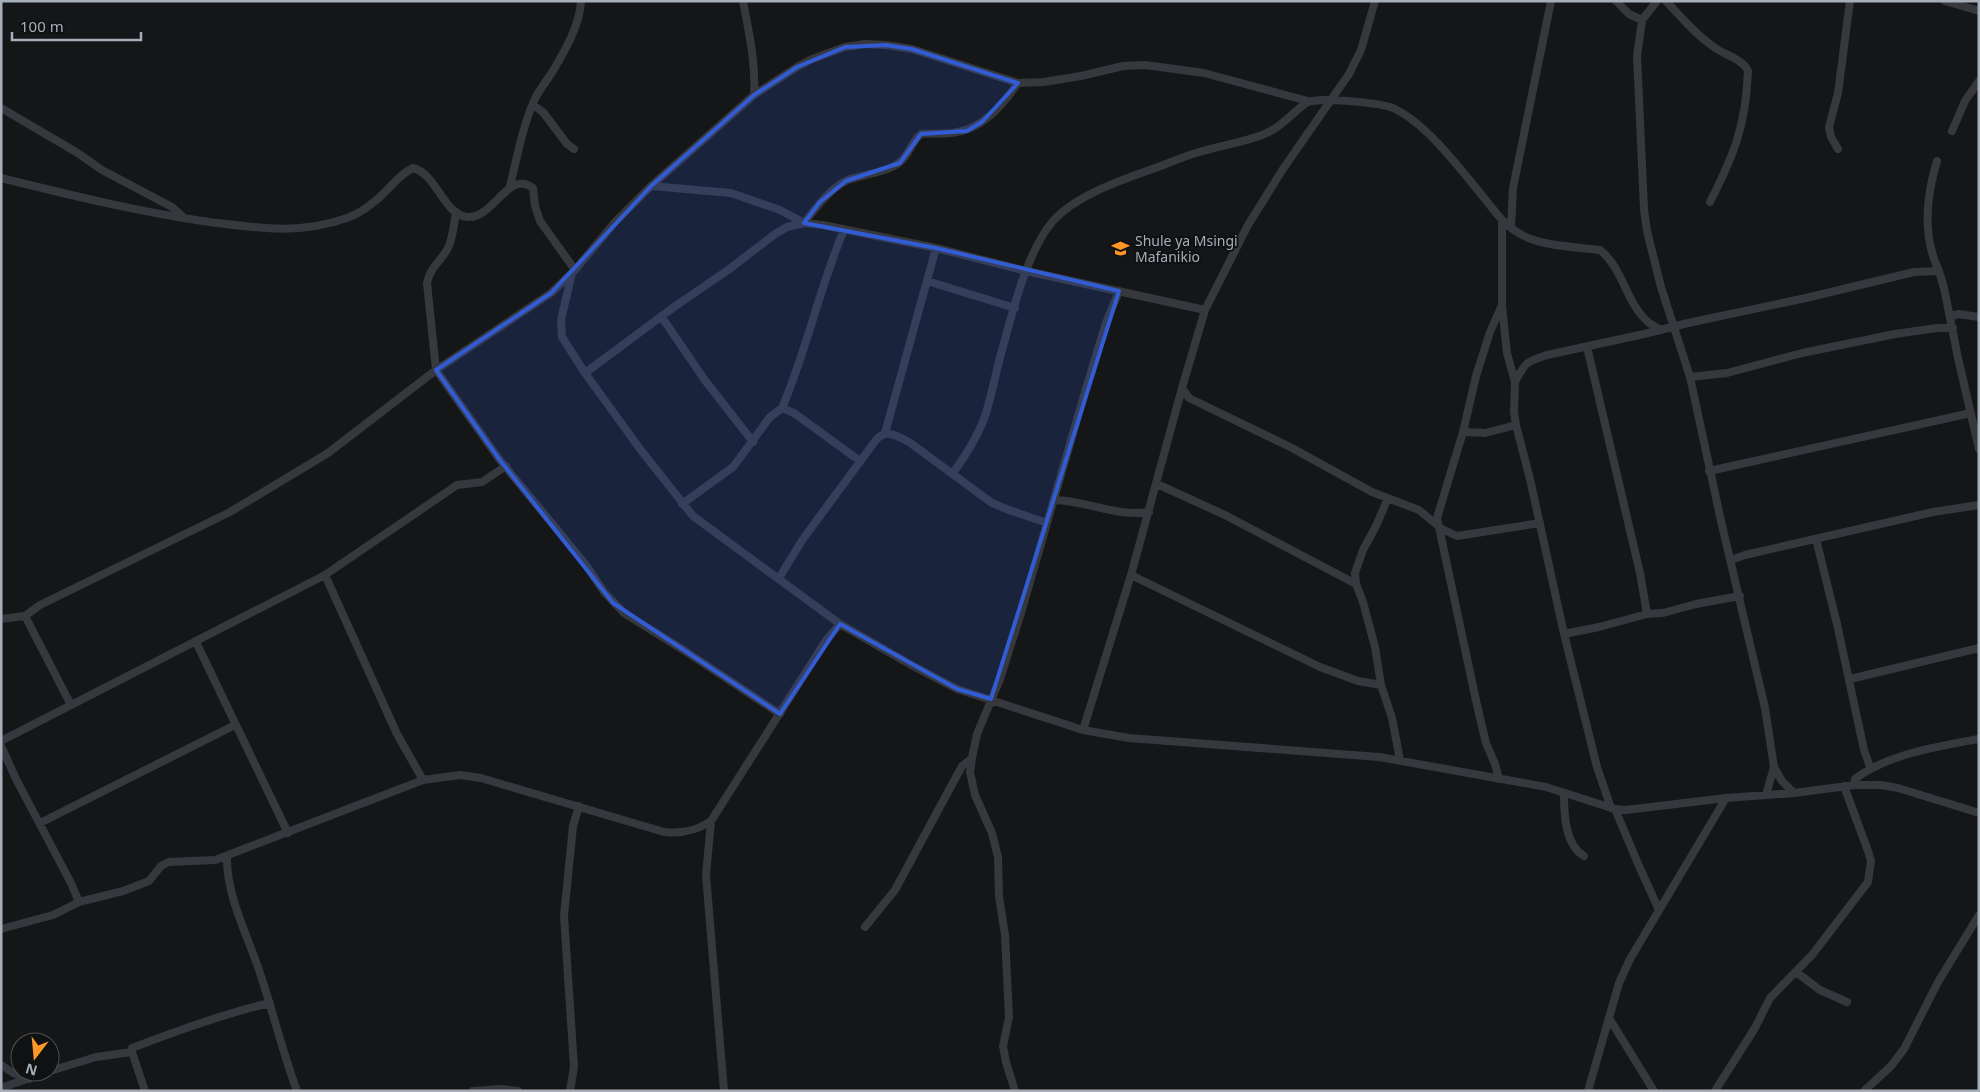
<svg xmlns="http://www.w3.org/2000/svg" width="1980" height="1092" font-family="'Noto Sans',sans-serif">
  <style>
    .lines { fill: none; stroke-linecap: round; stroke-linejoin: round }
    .minor { stroke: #36383d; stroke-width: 8 }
    .marked { fill: #325cd3; fill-opacity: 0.2; stroke: #325cd3; stroke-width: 4; stroke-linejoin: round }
    .labels { text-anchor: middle; stroke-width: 4; stroke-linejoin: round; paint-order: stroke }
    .poi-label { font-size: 14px; fill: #a6aeb9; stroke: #101112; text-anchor: start }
  </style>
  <rect width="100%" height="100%" fill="#151617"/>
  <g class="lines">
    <path class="minor" d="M1616 1 1629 14 1642 20
      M1657 1 1642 20 1637 56 1644 209 1647 231 1661 287 1690 377 1721 521 1765 708 1774 767 1766 795
      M1666 1C1681 17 1696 35 1714 47 1724 55 1743 59 1748 71 1746 125 1734 155 1710 202
      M1945 1 1979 11
      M754 95 797 67 812 59 845 47 865 44 886 45 912 49 1018 83 1044 82 1081 76 1123 66 1145 65 1204 73 1308 101
      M533 105 543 112 567 144 574 149
      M1 108 76 152 102 170 172 207 183 217
      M1952 131 1965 101 1979 81
      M1838 149 1831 137 1829 127 1838 93 1850 1
      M1937 161C1926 197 1922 236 1939 271
      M1 178C70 195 139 212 209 222 259 228 298 235 347 218 361 213 377 201 387 190 395 182 402 173 413 168 437 174 443 214 467 217 494 219 508 169 533 188L535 206 540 221 575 270
      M510 186C517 158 522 128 534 101 539 89 548 80 554 69 566 49 580 24 581 1
      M651 186 731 193 780 210 804 223C815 209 831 187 848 180 864 174 887 173 900 162 910 154 911 142 921 134 931 133 941 134 952 133 982 130 1002 106 1018 83
      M456 212C454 223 453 238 448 248 441 262 431 265 427 283L436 370 499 459 586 565 604 592 624 613 685 651 780 714
      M1511 227 1513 188 1551 1
      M572 273 561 320 562 337 585 373 640 449 693 516 840 624 913 666 957 689 1083 730 1129 738 1379 757 1546 787 1615 809 1626 810 1726 798 1794 793 1855 785H1881L1898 788 1979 813
      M927 281 1015 308
      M1502 306 1507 353 1515 382 1514 412 1516 425 1530 479 1564 634 1597 767 1611 808
      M661 316 704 379 753 442
      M1951 316 1959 314 1979 317
      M1587 347 1640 573 1647 614
      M585 373 674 307 728 270 775 234 787 227 804 223 823 225 936 248 1026 271 1205 310
      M1690 377 1727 373 1802 353 1895 334 1937 328H1953
      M1515 382C1525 363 1525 362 1547 355L1644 334 1688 323 1806 298 1914 272 1939 271 1944 288 1958 358 1979 449
      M1182 388 1189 398 1292 448 1372 492 1419 510 1442 529 1457 536 1540 523
      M782 408C807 350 819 288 844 230
      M1463 432 1485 433 1516 425
      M885 433 936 248
      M1709 471 1971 413
      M953 473C966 455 979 435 986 413 993 390 997 366 1004 343 1014 306 1028 250 1053 221 1077 194 1125 179 1158 167 1171 162 1183 157 1196 153 1218 146 1241 143 1262 135 1281 128 1291 114 1306 103 1315 96 1384 103 1395 109 1428 125 1462 171 1485 199 1497 214 1505 227 1524 236 1544 246 1577 247 1600 250 1623 268 1626 303 1648 322 1651 325 1657 327 1661 330
      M1157 484 1225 515 1356 584
      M1388 498 1376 526 1363 550 1355 573 1356 584 1363 602 1375 647 1381 685 1392 718 1400 760
      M1055 500C1087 501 1116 517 1149 512
      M682 504 733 467 770 417 782 408 794 413 860 461
      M1816 539 1837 624 1864 750 1870 767
      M1731 560 1745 555 1933 512 1979 505
      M325 575 397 734 423 780
      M1131 575 1320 667 1358 681 1381 685
      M779 578 803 539 876 440C886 428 897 436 909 442L992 503 1009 510 1047 523
      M25 616 71 705
      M1 619 25 616 40 605 230 512 328 453 436 370 551 293 575 270 615 222 651 186 754 95C756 63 749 33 743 1
      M1564 634 1599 627 1647 614 1663 613 1696 604 1740 596
      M196 642 288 833
      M1850 679 1979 648
      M1083 730 1131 575 1182 388 1205 310 1248 225 1283 169 1349 74 1361 50 1375 1
      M1 741 325 575 457 485 482 482 506 466
      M1 746 17 781 71 883 79 902
      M1774 767 1782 781 1794 793
      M1499 779 1495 764 1486 743 1477 705 1437 518 1463 432 1476 376 1490 332 1502 305V221
      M1855 785V779C1887 754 1940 746 1979 739
      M1564 794C1564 814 1565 845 1584 856
      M1615 809 1639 866 1659 910
      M711 821 706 875 724 1091
      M40 823 235 725
      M227 856C226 896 248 936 260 973 273 1012 283 1053 297 1091
      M865 927 895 890 962 766 972 758
      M1 929 53 915 79 902 123 891 149 881 161 866 169 862 215 860 423 780 460 775 481 778 664 832C682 834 696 831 711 821L827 639 840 624
      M1796 972 1820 990 1847 1002
      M1609 1018 1654 1091
      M132 1052 145 1091
      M3 1066 13 1073 29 1079
      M50 1071 96 1057 132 1052V1048C177 1031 223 1014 270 1003
      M1 1088 47 1072
      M473 1091 502 1089 518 1091
      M570 1091 574 1067 564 916 573 826 579 806
      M1015 1091 1006 1062 1003 1046 1009 1017 1005 935 999 896 998 857 992 833 975 795 970 772 972 758 977 734 1000 679 1021 613 1085 392 1106 323 1119 291
      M1588 1091 1619 983 1630 959 1726 798
      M1715 1091 1755 1028 1770 998 1812 955 1868 882 1871 861 1868 851 1844 786
      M1864 1091 1891 1066 1904 1049 1938 982 1979 915"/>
  </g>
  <path class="marked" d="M886 45 912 49 1018 83 982 122 967 131 921 134 900 163 846 181 820 202 804 223 936 248 1119 291 991 699 957 689 840 624 780 714 613 603 499 459 436 370 551 293 651 186 754 95 797 67 845 47Z"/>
  <defs>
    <symbol id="school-bare" viewBox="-9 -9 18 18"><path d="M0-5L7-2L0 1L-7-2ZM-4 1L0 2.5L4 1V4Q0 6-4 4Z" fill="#ff9726" stroke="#101112" stroke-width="2.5" paint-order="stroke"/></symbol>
  </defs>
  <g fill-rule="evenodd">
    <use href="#school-bare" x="1108" y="236" width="25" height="25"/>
  </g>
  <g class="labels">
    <g class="poi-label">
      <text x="1135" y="246">Shule ya Msingi<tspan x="1135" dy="16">Mafanikio</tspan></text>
    </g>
  </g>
  <rect width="1980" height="1092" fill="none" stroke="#a6aeb9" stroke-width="5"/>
  <g transform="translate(35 1057) rotate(196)"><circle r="24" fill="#101112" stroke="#4c5055"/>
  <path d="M0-4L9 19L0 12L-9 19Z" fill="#ff9726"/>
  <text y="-8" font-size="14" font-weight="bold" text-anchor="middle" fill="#a6aeb9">N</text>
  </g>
  <path d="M12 32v8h129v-8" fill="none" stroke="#a6aeb9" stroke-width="2.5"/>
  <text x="20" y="32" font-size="15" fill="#a6aeb9" stroke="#101112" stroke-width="4" paint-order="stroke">100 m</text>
</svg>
